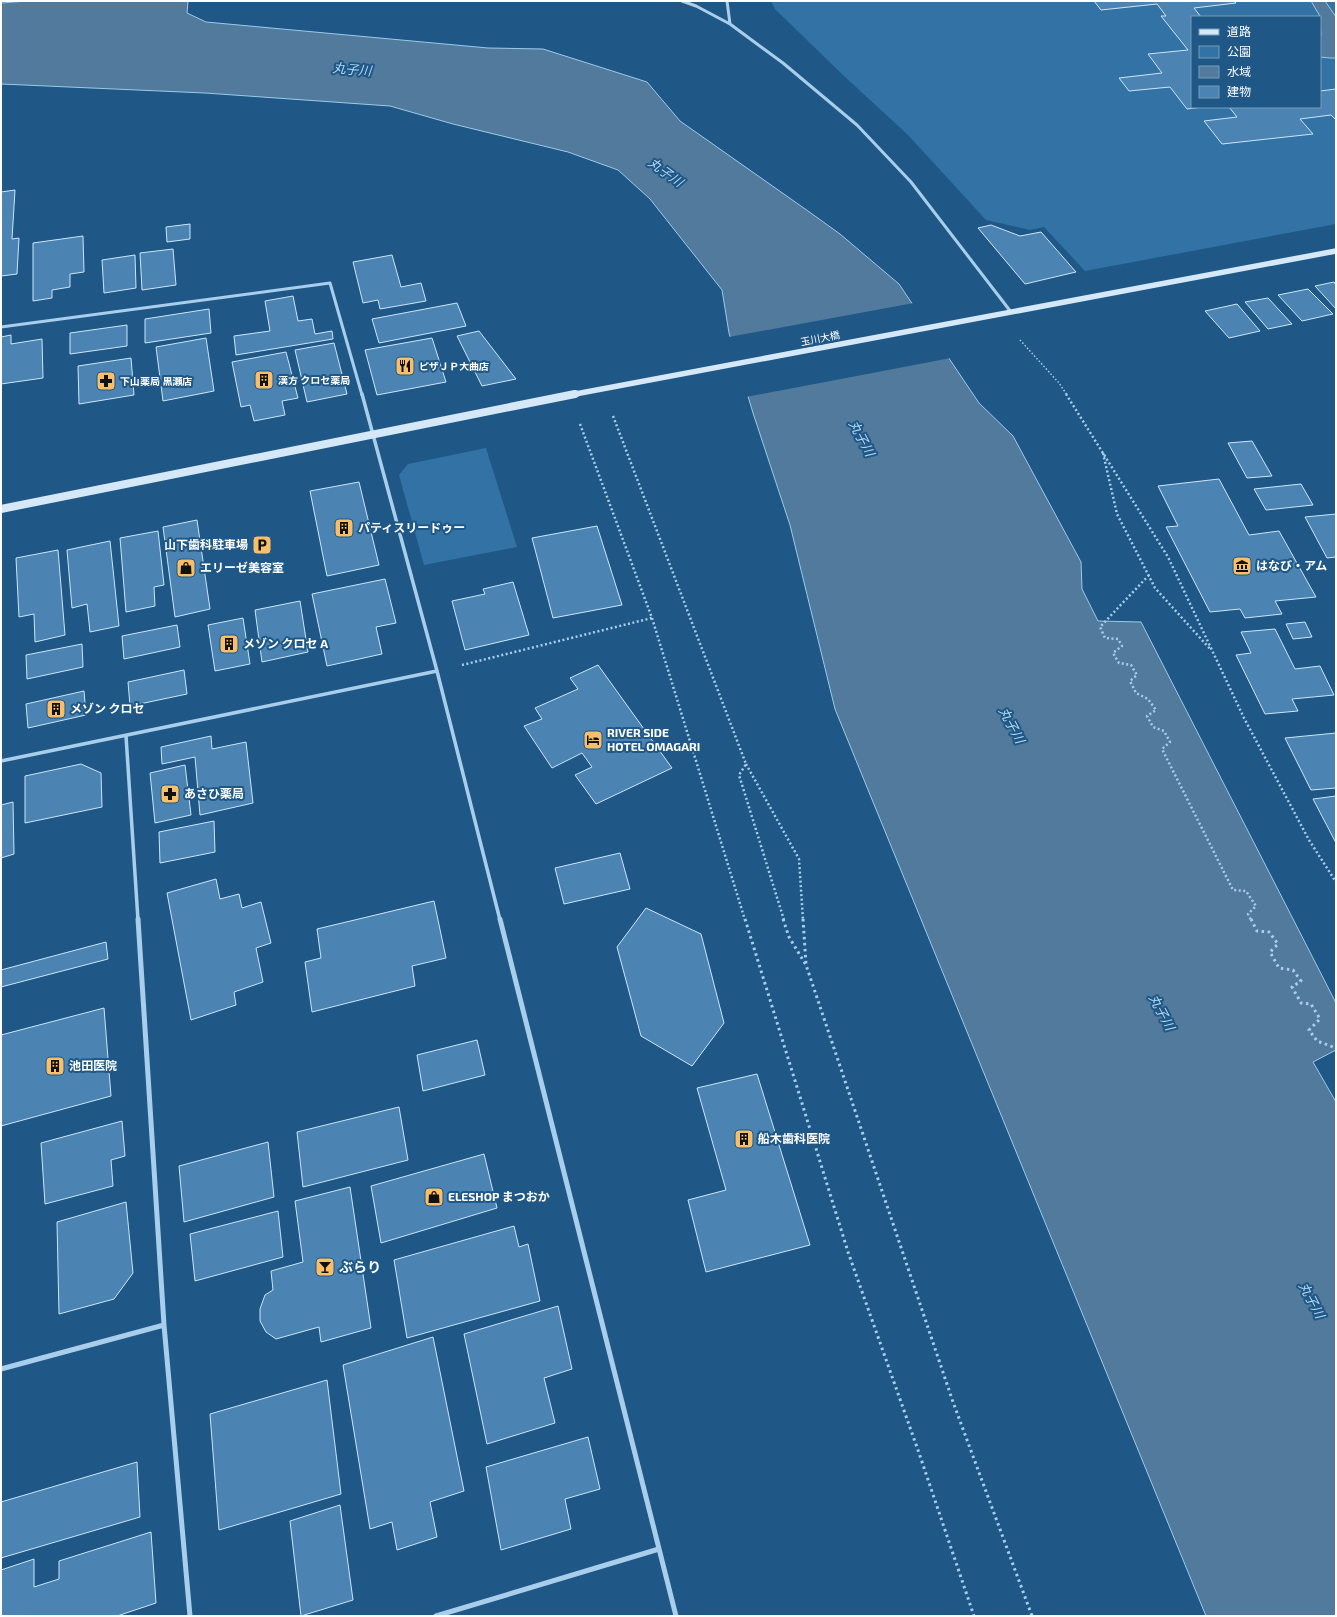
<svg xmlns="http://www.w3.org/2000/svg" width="1337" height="1617" font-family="'Exo 2','Noto Sans JP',sans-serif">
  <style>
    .green { fill: #3272a5; fill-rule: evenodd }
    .water { fill: #517a9c; stroke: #9ccaec }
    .pier { fill: #1f5887 }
    .building { fill: #4b84b2; stroke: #cde5f8 }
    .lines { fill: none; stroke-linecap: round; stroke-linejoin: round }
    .path-far2 { stroke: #a8ceeb; stroke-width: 1.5; stroke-dasharray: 1.5 2; stroke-linecap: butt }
    .path-far1 { stroke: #a8ceeb; stroke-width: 2.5; stroke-dasharray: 2 2.5; stroke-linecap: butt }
    .path { stroke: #a8ceeb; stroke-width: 3; stroke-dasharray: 2.5 3.5; stroke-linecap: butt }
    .street-far2 { stroke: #a8ceeb; stroke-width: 3 }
    .street-far1 { stroke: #a8ceeb; stroke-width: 3.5 }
    .street { stroke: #a8ceeb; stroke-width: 5 }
    .secondary-far1 { stroke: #d4e8f8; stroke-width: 5.5 }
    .secondary { stroke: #d4e8f8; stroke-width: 8 }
    .labels { text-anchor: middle; stroke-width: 4; stroke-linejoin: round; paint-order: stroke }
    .far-street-label { font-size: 10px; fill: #fff; stroke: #1f5887 }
    .far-poi-label { font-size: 10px; font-weight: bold; fill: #fff; stroke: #1f5887; text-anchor: start }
    .poi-label { font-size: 12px; font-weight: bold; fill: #fff; stroke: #1f5887; text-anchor: start }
    .water-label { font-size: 13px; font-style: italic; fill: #b4d7f2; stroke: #1f5887 }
    .near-poi-label { font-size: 14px; font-weight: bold; fill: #fff; stroke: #1f5887; text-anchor: start }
  </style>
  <rect width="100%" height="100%" fill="#1f5887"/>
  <path class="green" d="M771 1H1336V224L1085 271 1044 227 1030 230 986 220 908 135 844 76 775 9ZM1192 17H1320V107H1192Z
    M486 448 517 547 424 565 399 475 408 464Z"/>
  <path class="water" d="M27 1H188L187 13 206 22 488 48 543 49 647 82 680 121 808 211 840 234 899 284 979 403 1013 436 1081 562 1082 589 1098 621 1141 622 1336 1003V1050L1313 1062 1336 1102V1616H1206L835 709 790 525 753 413 729 333 722 290 650 199 618 170 568 152 453 124 390 106 205 93 1 84V3Z
    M1311 1H1325L1336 17V58H1330L1320 57V36H1321L1320 20 1321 18Z"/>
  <path class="pier" d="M914 303 951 358 746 397 729 337Z"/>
  <path class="building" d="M1094 1H1234L1236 3 1194 8 1201 17H1192V107H1203L1187 109 1170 87 1129 91 1119 78 1162 73 1148 54 1188 50 1161 16H1166L1157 4 1101 10Z
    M1336 89V120L1331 115 1300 119 1313 134 1222 144 1204 121 1237 117 1229 107H1320V91Z
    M15 190 12 239 19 238 17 274 1 276V192Z
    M190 224V239L167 242 166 227Z
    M991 225 1020 236 1041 232 1076 272 1025 284 978 228Z
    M83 236 84 272 70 274V287L52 290V298L33 301V243Z
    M173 249 176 285 142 290 140 253Z
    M135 255 136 288 104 293 102 260Z
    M392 255 401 287 421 283 426 301 380 309 378 300 363 303 353 262Z
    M1334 282 1336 285V309L1315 286Z
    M1308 289 1333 314 1302 321 1278 295Z
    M293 296 298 321 312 319 315 334 332 331 333 339 236 355 234 336 270 331 265 301Z
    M1268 298 1292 324 1268 329 1245 302Z
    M457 303 466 326 379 343 372 319Z
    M1237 304 1260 331 1229 338 1205 311Z
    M209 309 211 333 145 343V319Z
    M127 325V346L70 354V333Z
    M479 331 516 379 482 386 457 336Z
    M11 335V344L42 339 43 378 1 384V337Z
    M206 338 214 391 163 401 156 347Z
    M432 338 446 382 377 395 365 350Z
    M334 343 347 394 307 402 295 350Z
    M286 352 298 398 282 401 285 415 254 421 250 405 241 407 232 362Z
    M131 358 134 395 79 404 78 366Z
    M1252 441 1272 476 1247 478 1228 443Z
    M1219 479 1249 535 1279 531 1316 597 1275 601 1282 614 1245 618 1240 609 1210 612 1166 527 1178 526 1158 486Z
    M359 482 379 565 327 576 310 491Z
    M1301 484 1313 505 1266 510 1254 489Z
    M1336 514V557L1327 558 1305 517Z
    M197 520 210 609 175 617 163 527Z
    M597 526 622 605 553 618 532 538Z
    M158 531 164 585 154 587 155 606 126 612 120 538Z
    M110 541 119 626 90 632 87 604 72 608 67 550Z
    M58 550 65 635 35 642 34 614 19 617 16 558Z
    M385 579 396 623 376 627 382 654 327 666 312 594Z
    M513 582 529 635 465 650 452 601 485 594 483 589Z
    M300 601 308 652 262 662 255 610Z
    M243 618 250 664 215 671 208 625Z
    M1305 622 1312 637 1293 639 1286 624Z
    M177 625 180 647 124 659 122 636Z
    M1275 629 1295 669 1320 666 1334 695 1292 699 1298 711 1265 714 1236 655 1251 653 1241 632Z
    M82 644 83 667 27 679 26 655Z
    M598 665 672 768 596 804 575 775 592 767 582 753 552 768 524 726 542 719 535 708 578 689 570 678Z
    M184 670 187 694 130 706 128 682Z
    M84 691 86 715 28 728 26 704Z
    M1336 733V788L1311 790 1285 738Z
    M211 736 212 749 246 742 253 803 200 815 195 757 162 764 161 747Z
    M81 764 101 773 102 807 25 823V776Z
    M185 765 191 815 155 823 150 773Z
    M1336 796V843L1313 799Z
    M13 802 14 854 1 858V805Z
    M214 821 215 852 160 863 159 832Z
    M620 853 630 889 564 904 555 868Z
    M216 879 220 899 239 894 242 908 261 902 271 943 256 948 263 982 234 992 236 1005 191 1020 167 893Z
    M434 901 446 958 412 966 415 986 312 1012 305 962 321 958 317 929Z
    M646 908 701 934 724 1023 692 1066 641 1036 617 947Z
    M106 942 108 959 1 987V970Z
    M104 1008 111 1096 1 1126V1035Z
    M477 1040 485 1075 423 1091 417 1055Z
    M757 1074 810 1245 706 1272 688 1200 726 1190 697 1088Z
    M399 1107 408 1160 303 1187 297 1132Z
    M122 1121 125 1156 111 1160 113 1186 45 1204 41 1143Z
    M268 1142 274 1197 184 1222 179 1166Z
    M484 1154 497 1208 381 1243 371 1186Z
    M350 1187 371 1328 321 1342 319 1327 276 1339 266 1332 260 1321V1309L265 1295 273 1290 271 1271 303 1262 295 1201Z
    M126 1202 133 1273 114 1299 59 1314 57 1222Z
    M278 1211 283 1257 195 1281 190 1234Z
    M514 1226 519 1247 528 1244 540 1301 407 1338 394 1260Z
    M558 1306 572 1369 544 1378 555 1423 487 1444 464 1334Z
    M433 1337 464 1491 430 1502 437 1537 397 1550 392 1522 370 1529 343 1365Z
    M327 1380 341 1494 219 1530 210 1414Z
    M588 1437 600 1489 565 1499 571 1529 501 1550 486 1467Z
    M137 1462 140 1517 1 1558V1502Z
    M340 1505 353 1600 301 1616 290 1521Z
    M151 1532 156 1603 117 1616H1V1570L34 1559V1587L59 1579V1561Z"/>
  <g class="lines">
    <path class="path-far2" d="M1020 340 1059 383 1067 395"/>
    <path class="path-far1" d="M1066 394 1168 557 1244 718 1309 840 1336 882
      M613 416 746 764 739 775 784 920
      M580 424 652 618 745 920
      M1103 453 1117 514 1155 588 1211 650
      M1149 575 1100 627 1105 638 1118 639 1122 646 1113 653 1119 663 1131 665 1137 675 1130 681 1136 693 1148 699 1156 710 1147 716 1153 727 1164 731 1170 742 1162 749 1233 890 1246 891 1256 906 1248 914 1251 920
      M462 665 652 618
      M746 764 799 859 803 920"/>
    <path class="path" d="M745 919 848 1252 919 1453 974 1616
      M783 919 789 937 806 965 953 1402 1032 1616
      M803 919 806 964
      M1251 919 1257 931 1269 932 1278 944 1270 952 1279 968 1293 970 1301 981 1292 987 1301 1003 1311 1004 1320 1019 1309 1030 1317 1041 1336 1048"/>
    <path class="street-far2" d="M682 1 696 6 730 24 783 63 857 125 911 182 1011 312
      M727 1 730 24
      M1 327 330 283 362 395"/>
    <path class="street-far1" d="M362 394 437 671 500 920
      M126 736 138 920
      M1 761 437 671"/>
    <path class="street" d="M138 919 164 1325 190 1616
      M500 919 676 1616
      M1 1369 164 1325
      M436 1616 659 1549"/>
    <path class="secondary-far1" d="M570 395 1336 251"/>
    <path class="secondary" d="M1 509 575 394"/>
  </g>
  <defs>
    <symbol id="restaurant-square" viewBox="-11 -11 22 22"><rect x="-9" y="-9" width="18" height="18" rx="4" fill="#f9bf68" stroke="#1f5887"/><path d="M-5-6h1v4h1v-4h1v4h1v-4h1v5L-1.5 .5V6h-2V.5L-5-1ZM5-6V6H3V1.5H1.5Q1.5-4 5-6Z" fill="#111"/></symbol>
    <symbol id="building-square" viewBox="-11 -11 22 22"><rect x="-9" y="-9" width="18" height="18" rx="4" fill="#f9bf68" stroke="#1f5887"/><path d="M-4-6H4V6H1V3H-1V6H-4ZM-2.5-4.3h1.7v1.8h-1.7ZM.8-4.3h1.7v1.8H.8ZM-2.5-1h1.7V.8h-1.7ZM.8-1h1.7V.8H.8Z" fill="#111"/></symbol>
    <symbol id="pharmacy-square" viewBox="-11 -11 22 22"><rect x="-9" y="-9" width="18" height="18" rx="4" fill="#f9bf68" stroke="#1f5887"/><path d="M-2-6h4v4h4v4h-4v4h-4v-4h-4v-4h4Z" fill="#111"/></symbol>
    <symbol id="parking-square" viewBox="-11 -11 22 22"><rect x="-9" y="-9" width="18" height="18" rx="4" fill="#f9bf68" stroke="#1f5887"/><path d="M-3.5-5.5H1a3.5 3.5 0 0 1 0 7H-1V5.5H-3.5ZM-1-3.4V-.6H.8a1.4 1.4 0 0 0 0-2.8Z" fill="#111"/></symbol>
    <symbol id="museum-square" viewBox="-11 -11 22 22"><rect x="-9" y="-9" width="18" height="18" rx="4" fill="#f9bf68" stroke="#1f5887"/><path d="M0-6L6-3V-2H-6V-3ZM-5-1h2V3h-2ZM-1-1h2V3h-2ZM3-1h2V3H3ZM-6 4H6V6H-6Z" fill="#111"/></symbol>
    <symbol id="shop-square" viewBox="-11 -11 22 22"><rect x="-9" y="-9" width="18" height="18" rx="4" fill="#f9bf68" stroke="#1f5887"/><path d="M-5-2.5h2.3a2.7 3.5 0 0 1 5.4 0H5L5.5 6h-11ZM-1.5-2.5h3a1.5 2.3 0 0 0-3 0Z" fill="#111"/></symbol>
    <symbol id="hotel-square" viewBox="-11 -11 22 22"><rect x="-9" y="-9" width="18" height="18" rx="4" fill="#f9bf68" stroke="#1f5887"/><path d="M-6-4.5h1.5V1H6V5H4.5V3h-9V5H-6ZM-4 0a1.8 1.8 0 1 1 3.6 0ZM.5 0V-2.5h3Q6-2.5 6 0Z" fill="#111"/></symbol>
    <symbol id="bar-square" viewBox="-11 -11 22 22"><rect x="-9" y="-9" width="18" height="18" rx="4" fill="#f9bf68" stroke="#1f5887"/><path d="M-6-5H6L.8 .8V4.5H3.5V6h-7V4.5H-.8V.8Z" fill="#111"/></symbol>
  </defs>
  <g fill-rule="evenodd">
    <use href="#restaurant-square" x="394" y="355" width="22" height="22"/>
    <use href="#building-square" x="253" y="369" width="22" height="22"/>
    <use href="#pharmacy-square" x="95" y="370" width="22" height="22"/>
    <use href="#building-square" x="333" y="517" width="22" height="22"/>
    <use href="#parking-square" x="251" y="534" width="22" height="22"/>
    <use href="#museum-square" x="1231" y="555" width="22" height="22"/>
    <use href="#shop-square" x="175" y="557" width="22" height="22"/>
    <use href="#building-square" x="218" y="633" width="22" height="22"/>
    <use href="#building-square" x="45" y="698" width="22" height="22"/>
    <use href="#hotel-square" x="582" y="729" width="22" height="22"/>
    <use href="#pharmacy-square" x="159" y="783" width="22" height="22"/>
    <use href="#building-square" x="44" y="1055" width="22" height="22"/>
    <use href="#building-square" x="733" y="1128" width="22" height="22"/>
    <use href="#shop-square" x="423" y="1186" width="22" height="22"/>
    <use href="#bar-square" x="314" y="1256" width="22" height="22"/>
  </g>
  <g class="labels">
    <g class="far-street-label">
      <text transform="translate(820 338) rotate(-11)" y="4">玉川大橋</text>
    </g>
    <g class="far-poi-label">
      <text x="419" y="370">ピザＪＰ大曲店</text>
      <text x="278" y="384">漢方 クロセ薬局</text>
      <text x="120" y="385">下山薬局 黒瀬店</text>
    </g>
    <g class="poi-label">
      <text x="358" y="532">パティスリードゥー</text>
      <text x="248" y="549" text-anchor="end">山下歯科駐車場</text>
      <text x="1256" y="570">はなび・アム</text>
      <text x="200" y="572">エリーゼ美容室</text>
      <text x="243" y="648">メゾン クロセ A</text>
      <text x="70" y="713">メゾン クロセ</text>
      <text x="607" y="737">RIVER SIDE<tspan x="607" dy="14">HOTEL OMAGARI</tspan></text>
      <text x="184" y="798">あさひ薬局</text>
      <text x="69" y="1070">池田医院</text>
      <text x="758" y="1143">船木歯科医院</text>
      <text x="448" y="1201">ELESHOP まつおか</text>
    </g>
    <g class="water-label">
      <text transform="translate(352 69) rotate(5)" y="5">丸子川</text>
      <text transform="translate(666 172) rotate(36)" y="5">丸子川</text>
      <text transform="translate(862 438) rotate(62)" y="5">丸子川</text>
      <text transform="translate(1012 725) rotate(62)" y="5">丸子川</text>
      <text transform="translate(1162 1012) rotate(62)" y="5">丸子川</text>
      <text transform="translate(1312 1300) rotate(62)" y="5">丸子川</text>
    </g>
    <g class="near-poi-label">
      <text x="339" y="1272">ぶらり</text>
    </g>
  </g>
  <rect width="1337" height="1617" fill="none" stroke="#ffffff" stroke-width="4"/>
  <rect x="1191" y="16" width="130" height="92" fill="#1f5887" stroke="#799bb7"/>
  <rect x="1199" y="29" width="20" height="6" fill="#d4e8f8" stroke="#799bb7"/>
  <text x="1227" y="36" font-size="12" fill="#ffffff">道路</text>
  <rect x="1199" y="46" width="20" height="12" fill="#3272a5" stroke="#799bb7"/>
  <text x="1227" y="56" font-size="12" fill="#ffffff">公園</text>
  <rect x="1199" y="66" width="20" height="12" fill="#517a9c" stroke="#799bb7"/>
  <text x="1227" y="76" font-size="12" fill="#ffffff">水域</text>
  <rect x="1199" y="86" width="20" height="12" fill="#4b84b2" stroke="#799bb7"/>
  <text x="1227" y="96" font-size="12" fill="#ffffff">建物</text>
</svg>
